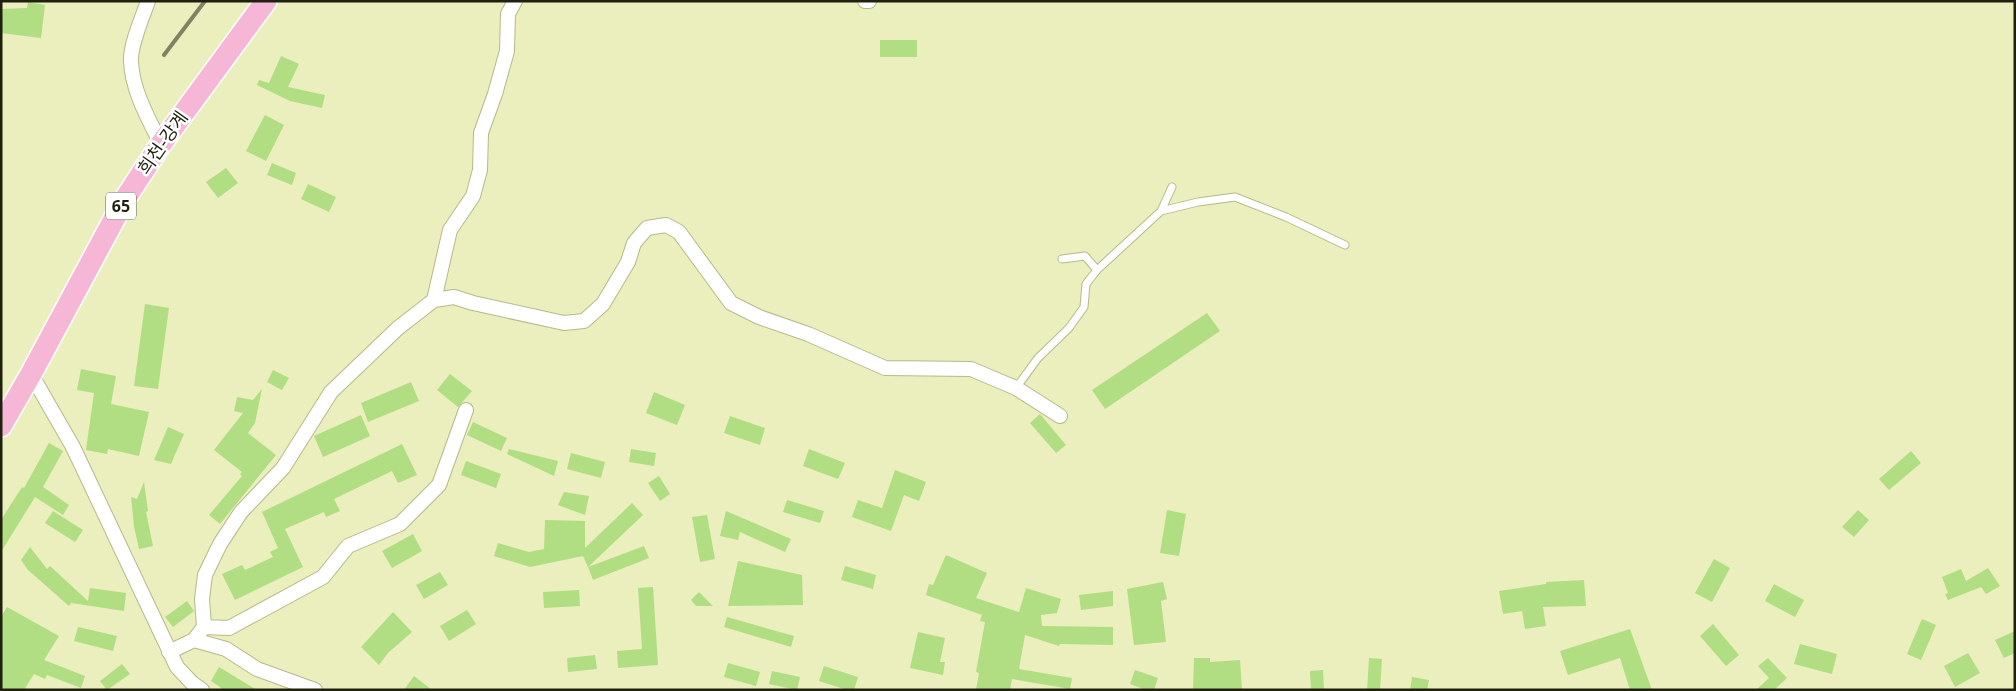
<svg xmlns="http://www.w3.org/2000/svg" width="2016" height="691" font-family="'Open Sans','Noto Sans KR',sans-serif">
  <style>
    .building { fill: #b1de83 }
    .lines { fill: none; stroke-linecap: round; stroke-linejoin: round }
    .service-casing { stroke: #b7b98a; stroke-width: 9 }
    .minor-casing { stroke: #b7b98a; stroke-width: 16 }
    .primary-casing { stroke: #fff; stroke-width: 24 }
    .service { stroke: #fff; stroke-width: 7 }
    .minor { stroke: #fff; stroke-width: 14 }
    .primary { stroke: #f6b7d6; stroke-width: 21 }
    .rail { stroke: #808261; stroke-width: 4 }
    .labels { text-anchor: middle; stroke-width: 5; stroke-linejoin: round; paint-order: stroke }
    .shield { fill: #fff; stroke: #626356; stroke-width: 1 }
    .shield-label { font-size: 16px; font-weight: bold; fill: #1f200d }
    .street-label { font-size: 18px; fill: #1f200d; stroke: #fff }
  </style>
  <rect width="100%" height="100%" fill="#ebeebd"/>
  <path class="building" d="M28 2 45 5 41 38 1 33V9L27 8Z
    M880 40H917V57H880Z
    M281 56 299 64 288 87 325 95 322 108 290 101 257 85 259 80 269 83Z
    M265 115 284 125 266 161 246 151Z
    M272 163 296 173 292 185 267 175Z
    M226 168 238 183 218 198 206 182Z
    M308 184 336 197 329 212 301 199Z
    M145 304 169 308 158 389 134 386Z
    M1207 313 1220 331 1105 409 1092 390Z
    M81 369 116 376 111 404 149 412 139 456 108 449 107 454 86 450 94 393 77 390Z
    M273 370 289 378 282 390 267 382Z
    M450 374 472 391 458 407 437 390Z
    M411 382 419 401 368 422 361 403Z
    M262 389 255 423 248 433 276 455 220 524 209 515 242 476 240 474 242 472 214 450 243 413 234 411 237 397 253 400Z
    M654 392 685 405 677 425 646 413Z
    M1040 414 1066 445 1056 453 1030 423Z
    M361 415 370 436 323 457 314 436Z
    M730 416 765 428 760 445 724 433Z
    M473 422 507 438 501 451 467 435Z
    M168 427 184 434 171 464 154 460Z
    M49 443 63 451 43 487 69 505 63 515 35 497 1 552V520L22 487 24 488Z
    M402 444 417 475 398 483 392 471 334 499 340 511 326 517 324 512 285 529 303 567 235 600 222 574 242 565 245 570 273 557 270 552 278 548 262 512Z
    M509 449 558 461 554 476 507 454Z
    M631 449 656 453 654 466 629 462Z
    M809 449 845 463 838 479 803 466Z
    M1911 451 1921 463 1889 490 1879 479Z
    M571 453 605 462 601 478 567 469Z
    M466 461 501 474 496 488 461 475Z
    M895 470 926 482 919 501 904 495 891 531 852 517 858 500 882 508Z
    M659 476 670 494 660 501 648 483Z
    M144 482 148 511 146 512 153 546 139 549 134 526 131 497 137 499Z
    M564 492 589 496 585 515 558 505Z
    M787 500 824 511 820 523 783 512Z
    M632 503 643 515 588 567 583 556 530 567 494 556 498 543 529 552 544 549 545 520 585 521V548Z
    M1167 510 1186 514 1179 556 1160 553Z
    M1858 510 1869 520 1854 537 1842 527Z
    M53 511 83 530 75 542 45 523Z
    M726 511 791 539 785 552 740 532 738 540 720 536Z
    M707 515 715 559 700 562 692 517Z
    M413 534 422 551 392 568 382 551Z
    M644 546 649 558 593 580 588 567Z
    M30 547 47 569 50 566 88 601 90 588 126 593 124 611 71 603 69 606 28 570 21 560Z
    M946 555 987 573 976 598 1019 612 1026 588 1061 599 1057 613 1041 615 1042 626 1113 627V645L1060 644 1059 646 1025 635 1019 669 1072 678 1070 689 1012 679 1010 690H976L979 673 976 672 985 622 980 621 982 615 926 595 929 584 933 585Z
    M1714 559 1730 568 1712 602 1695 593Z
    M738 561 802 575 803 605 728 606Z
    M845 566 876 575 873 589 841 580Z
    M1988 568 2000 586 1986 594 1981 587 1948 600 1945 594 1948 593 1942 577 1961 569 1966 581Z
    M440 572 448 585 424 599 416 585Z
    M1584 580 1586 606 1543 607 1546 626 1525 629 1522 611 1503 614 1499 591 1546 584V582Z
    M1163 582 1167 599 1161 601 1166 642 1134 645 1127 589Z
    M1774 584 1804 600 1795 617 1765 601Z
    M653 587 658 665 618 668 617 651 642 649 638 588Z
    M579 590 580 606 544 608 543 592Z
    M1113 591V606L1081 610 1079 595Z
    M699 592 713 606H696L691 600Z
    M187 601 194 611 173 627 165 617Z
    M7 607 59 636 44 660 85 676 81 688 47 675 45 679 34 674 24 690H1V617Z
    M467 610 476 624 449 641 440 626Z
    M393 612 412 632 388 653 379 665 361 647Z
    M727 617 794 636 791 647 724 627Z
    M1922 619 1936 625 1921 660 1907 654Z
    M1713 624 1739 655 1726 666 1700 636Z
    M78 627 117 636 113 651 74 641Z
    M1630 629 1652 690H1630L1620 658 1568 675 1560 651Z
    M2015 631V653L2004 658 1995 640Z
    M918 632 945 638 940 662H945L943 675 910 668Z
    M1800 644 1837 654 1832 674 1794 664Z
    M1968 653 1980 673 1955 687 1944 666Z
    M595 655 597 669 568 672 567 658Z
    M1194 658H1210V662L1240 660 1242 690H1193Z
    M1369 658 1382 659 1380 690H1367Z
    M1768 658 1787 678 1774 690H1756L1769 678 1758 666Z
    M728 663 760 672 756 686 724 677Z
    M122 664 130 674 107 690 100 681Z
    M824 666 858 677 854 690H847L819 681Z
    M219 667 257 690H224L211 681Z
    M1135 670 1158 678 1154 690H1146L1130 684Z
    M1323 670 1324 690H1311L1310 671Z
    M772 671 800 677 797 690 769 684Z
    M414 676 432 690H404Z
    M1412 677 1429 680 1427 690H1410Z"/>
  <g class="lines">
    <defs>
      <path id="service" d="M1161 211 1172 187
        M1062 259 1085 256 1097 270
        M1016 388 1038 358 1069 328 1084 307 1086 284 1097 270 1161 211 1198 202 1235 197 1286 217 1345 245"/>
      <path id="minor" d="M148 1C143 16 130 45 131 61 132 90 148 118 161 144
        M865 1H869
        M434 300 450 230 473 196 480 170 481 133 495 94 507 51 508 14 515 1
        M31 374 73 447 177 667 192 683 202 690
        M204 627 229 628 323 577 348 546 400 524 439 485 466 410
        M194 640 204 627 202 599 205 575 220 544 241 512 283 468 331 392 398 328 434 300 454 297 473 303 564 323 584 321 603 304 628 262 634 243 647 228 666 225 679 232 731 303 759 317 808 334 885 368 971 369 1016 388 1060 416
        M169 652 194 640 226 649 257 669 315 690"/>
      <path id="primary" d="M1 426 31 374 125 199 161 144 266 1"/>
    </defs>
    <use href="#service" class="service-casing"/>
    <use href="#minor" class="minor-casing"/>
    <use href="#primary" class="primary-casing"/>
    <use href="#service" class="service"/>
    <use href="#minor" class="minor"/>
    <use href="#primary" class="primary"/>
    <path class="rail" d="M164 55 205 1"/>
  </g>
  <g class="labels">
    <rect class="shield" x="106" y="192.5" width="30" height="27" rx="4"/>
    <g class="shield-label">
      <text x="121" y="212">65</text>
    </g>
    <g class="street-label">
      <text transform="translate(163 143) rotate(-55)" y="6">희천-강계</text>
    </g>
  </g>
  <rect width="2016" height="691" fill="none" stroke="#1f200d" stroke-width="5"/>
</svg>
